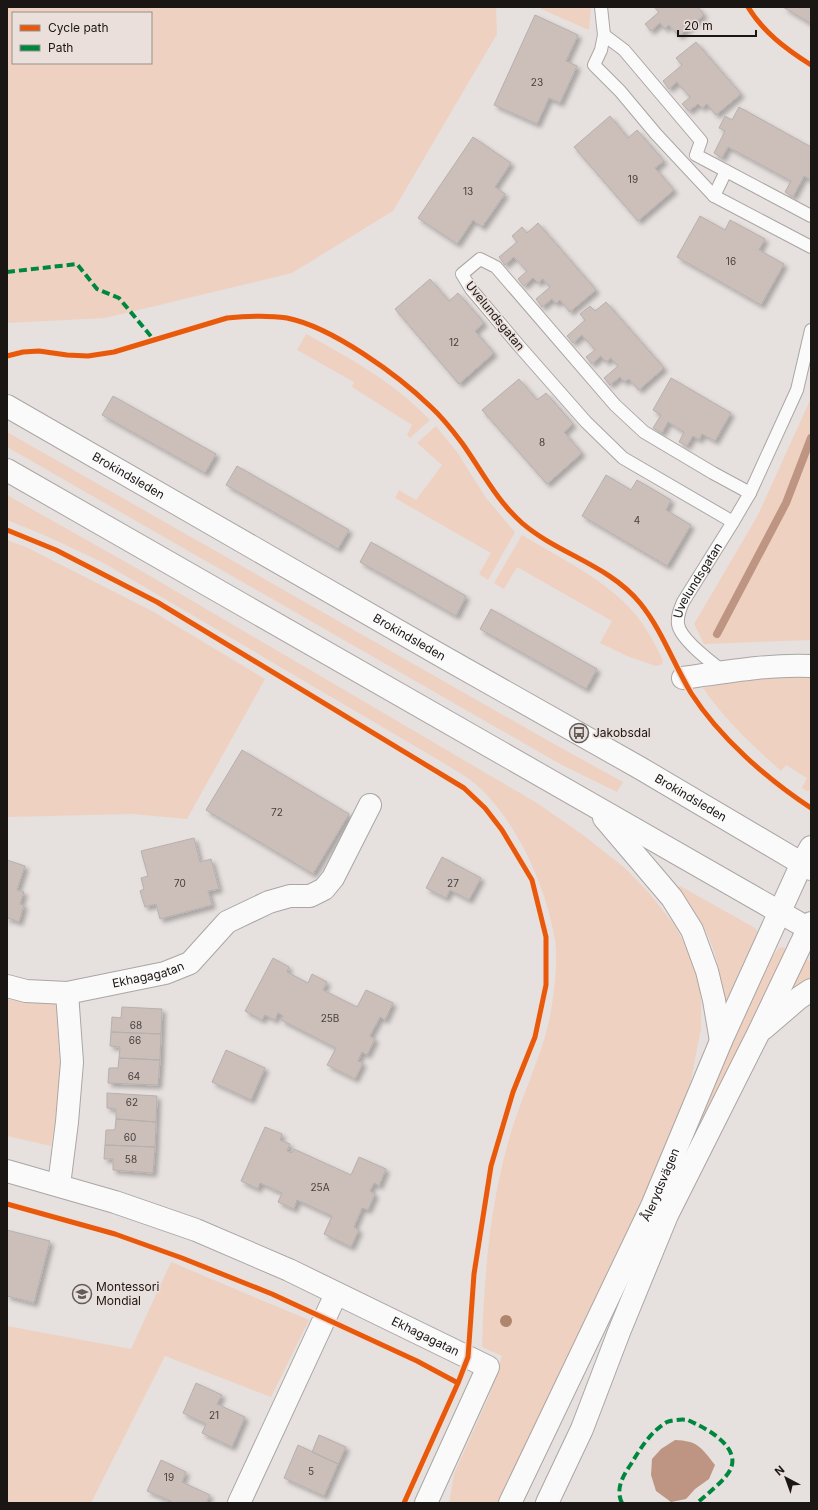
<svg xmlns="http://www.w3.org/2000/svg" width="818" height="1510" font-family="Inter,sans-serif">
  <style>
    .green { fill: #efd1c1; fill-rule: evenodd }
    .water { fill: #bd9582 }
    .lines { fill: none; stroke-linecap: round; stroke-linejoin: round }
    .stream { stroke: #bd9582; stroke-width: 8 }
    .building { fill: #ccbeb8; stroke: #b5b1af; filter: url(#shadow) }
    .lane-casing { stroke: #aaa6a4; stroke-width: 14 }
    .street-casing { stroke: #aaa6a4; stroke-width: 24 }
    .secondary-casing { stroke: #aaa6a4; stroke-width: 24 }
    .lane { stroke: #fbfafa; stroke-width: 12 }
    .street { stroke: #fbfafa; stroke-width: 22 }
    .secondary { stroke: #fbfafa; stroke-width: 22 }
    .quiet { stroke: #00873e; stroke-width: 4; stroke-dasharray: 8 4; stroke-linecap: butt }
    .cycleway-casing { stroke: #eadfda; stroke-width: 8 }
    .cycleway { stroke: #e8590c; stroke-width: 5 }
    .tree { fill: #ae856d }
    .labels { text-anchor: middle; stroke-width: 3.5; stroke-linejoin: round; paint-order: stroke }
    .number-label { font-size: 10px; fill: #46403d }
    .street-label { font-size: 12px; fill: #1a1614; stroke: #eadfda }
    .poi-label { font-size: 12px; fill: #1a1614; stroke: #eadfda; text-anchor: start }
  </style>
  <defs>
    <filter id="shadow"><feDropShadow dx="3.5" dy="3.5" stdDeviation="2" flood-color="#0004"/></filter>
  </defs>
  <rect width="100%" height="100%" fill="#e6e0de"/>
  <path class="green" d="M7 7H496L497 34 393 211 292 273 105 318 7 323ZM13 13H151V63H13Z
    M541 7H591L589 30 541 9Z
    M306 334C353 360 392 381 430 420L410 438 407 435 412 425 352 387 354 382 297 350Z
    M811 398V640L704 644 694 624 758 515Z
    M436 426 457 452 486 498 515 532 488 580 479 574 491 553 395 498 399 490 416 500 442 465 417 443Z
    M7 432 554 744 623 782 617 792 562 765 7 447Z
    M7 495 138 569 537 803 583 835 625 868 650 894 676 927 691 957 701 995V1029L690 1085 654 1177 498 1503H449L454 1474 489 1396 502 1356 482 1347C484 1281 489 1214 506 1150 516 1111 533 1075 545 1037 552 1014 559 963 555 940 546 887 519 826 481 789 471 779 458 772 447 765L102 562 44 535 7 520Z
    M522 535C571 565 628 589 654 643 657 649 661 655 663 662L661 665 656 666 627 656 600 643 612 621 517 567 504 589 494 583Z
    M7 540 28 548 152 611 265 679 187 819 132 814 7 817Z
    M811 675V790L807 791 802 788 807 778 786 765 781 771C753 746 724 719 703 688L748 679Z
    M680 886 755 928 758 932V934L728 1001 726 1003 724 1001C719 954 707 925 678 888Z
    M783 947 786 949 785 953 716 1098 702 1121 699 1122 698 1121 733 1039 767 964 779 948Z
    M804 958 811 962V980L784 1000Z
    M7 999 24 1002 56 1004 60 1066 57 1109 51 1146 7 1136Z
    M171 1262 309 1320 271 1397 165 1356 91 1503H7V1326L131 1349Z"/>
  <path class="water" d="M675 1440C698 1441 701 1447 715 1465L709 1479 695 1489 686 1499 671 1502 656 1491 651 1475 652 1459 661 1449Z"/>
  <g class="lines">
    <path class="stream" d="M717 634 786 503 811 438"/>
  </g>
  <path class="building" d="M654 7H698L704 15 679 36 669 25 665 29 660 23 651 31 645 24 659 12Z
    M783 7H811V22L810 23Z
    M535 15 578 35 566 61 577 66 560 103 549 98 537 124 494 105Z
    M696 42 741 94 716 115 707 104 702 108 698 104 689 111 682 104 690 97 677 82 669 89 663 81 682 65 676 58Z
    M739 107 811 147V180L804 176 793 197 785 192 791 181 728 147 722 158 714 153 725 131 719 128 725 116 732 120Z
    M610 116 628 138 637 130 664 161 655 168 674 190 638 221 574 147Z
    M473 137 511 163 495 187 505 194 482 227 473 220 457 244 418 218Z
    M700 216 725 230 730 220 765 239 759 250 784 264 761 305 677 257Z
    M538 223 596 290 570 312 560 300 556 304 552 299 542 307 536 299 550 287 543 279 538 283 533 278 524 286 518 279 527 271 514 257 505 265 499 257 517 242 512 236 522 227 527 233Z
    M430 279 449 301 458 293 484 323 475 331 494 353 459 384 395 309Z
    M606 302 664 368 639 390 629 379 624 382 620 377 610 385 604 378 618 366 611 358 606 362 601 356 592 364 586 357 595 350 582 335 573 343 567 336 585 320 580 314 590 306 595 311Z
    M671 378 731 413 715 441 702 434 699 440 693 436 687 446 679 442 684 432 668 422 662 433 653 428 661 415 653 410Z
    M519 379 537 400 546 393 573 424 564 432 582 453 547 484 482 410Z
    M113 396 216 454 205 473 102 415Z
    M237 466 349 530 338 549 226 485Z
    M606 475 631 490 637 480 671 500 666 510 691 525 667 566 582 516Z
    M371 542 466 596 456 616 360 562Z
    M491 609 597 669 586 689 480 629Z
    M242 750 349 814 313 874 206 810Z
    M194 838 200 862 211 859 219 889 208 891 212 905 160 919 156 904 145 907 140 891 144 889 141 878 148 876 141 851Z
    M442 857 481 878 469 900 450 890 446 898 426 888Z
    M7 860 25 866 17 890 24 892 20 904 24 905 19 922 8 918 7 921Z
    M273 958 289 967 287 972 308 983 312 974 327 982 323 990 357 1007 366 990 393 1003 385 1020 380 1017 370 1036 375 1039 367 1055 362 1052 358 1061 363 1063 355 1079 327 1065 336 1048 281 1020 283 1016 278 1013 275 1020 265 1015 262 1020 245 1011Z
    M122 1007 162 1009 161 1034 111 1032 112 1017 121 1018Z
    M111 1032 161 1034 160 1060 119 1058 120 1047 110 1046Z
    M226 1050 265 1068 251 1100 212 1082Z
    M119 1058 160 1060 158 1085 108 1083 109 1068H118Z
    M107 1093 157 1096 156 1122 116 1119V1109L107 1108Z
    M116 1119 156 1122 155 1147 105 1145 106 1130H115Z
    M265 1127 282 1134 280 1140 290 1144 287 1151 292 1153 294 1149 351 1175 359 1157 386 1169 379 1186 374 1183 370 1191 375 1194 368 1210 362 1208 354 1227 359 1230 351 1247 324 1234 332 1216 297 1200 294 1209 278 1202 282 1193 260 1183 258 1189 241 1181Z
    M105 1145 155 1147 153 1173 113 1170V1159H104Z
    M7 1230 50 1241 34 1303 7 1296Z
    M196 1383 222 1395 217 1404 245 1417 232 1447 202 1433 206 1424 183 1413Z
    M319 1435 346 1447 338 1464 312 1452Z
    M298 1445 338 1464 324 1496 284 1478Z
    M161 1460 186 1472 182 1482 210 1495 206 1503H170L171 1501 147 1491Z"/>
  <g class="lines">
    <defs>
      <g id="lane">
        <path d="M601 7 604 35"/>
        <path d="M714 196 726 171"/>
        <path d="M811 216 696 155 701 141 624 50 604 35 601 50 594 65 620 91 656 134 714 196 811 247"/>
        <path d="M733 522 623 458 586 422 520 347 471 289 462 274 480 259 496 267 615 405 644 432 713 473 750 493"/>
        <path id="s1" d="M724 672C712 663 680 639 678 624 677 616 680 609 683 602L733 522 750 493 797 390 811 330"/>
      </g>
      <g id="street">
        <path d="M683 678C725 672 769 664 811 666"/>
        <path d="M802 863 811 847"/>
        <path id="s2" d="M7 986 26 991 67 993 165 973 190 963 227 922 269 902 290 896H310L324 889 333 878 370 805"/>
        <path id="s3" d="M7 1171 115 1202 196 1230 289 1270 488 1367 426 1503"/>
        <path d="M59 1185 67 1122 72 1062 67 993"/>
        <path d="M239 1503 336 1294"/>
      </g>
      <g id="secondary">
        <path id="s4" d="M7 406 440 655 640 768 811 869"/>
        <path d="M7 470 811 930"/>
        <path d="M604 818 672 898 692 930 707 971 714 1000 721 1041"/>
        <path d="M763 1029 799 998 811 990"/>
        <path id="s5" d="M510 1503 652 1206 721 1041 802 863"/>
        <path d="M547 1503 582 1429 619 1332 667 1215 758 1034 811 923"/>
      </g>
    </defs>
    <use href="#lane" class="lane-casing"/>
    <use href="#street" class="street-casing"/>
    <use href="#secondary" class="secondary-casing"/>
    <use href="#lane" class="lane"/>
    <use href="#street" class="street"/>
    <use href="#secondary" class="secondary"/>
    <path class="quiet" d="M7 272 77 264 97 289 119 298 154 340
      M622 1503C615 1489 623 1476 631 1464 640 1449 651 1431 667 1422 671 1420 683 1419 688 1420 690 1421 694 1423 696 1424 711 1431 739 1448 731 1468 727 1479 706 1495 697 1503"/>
    <defs>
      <path id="cycleway" d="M748 7C763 32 786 49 811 65
        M7 356 23 352 39 351 67 355 88 356 114 352 227 318C247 316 267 315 287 318 332 327 398 375 431 407 443 418 453 431 462 443 482 471 496 500 522 523 558 554 609 565 640 603 662 630 673 663 691 693 720 738 767 779 811 808
        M7 530 56 550 157 602 464 788 485 808 502 830 532 880 546 937V985L535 1037 513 1092 491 1166 474 1274 468 1357 458 1383 404 1503
        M7 1204 115 1234 182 1258 272 1294 417 1361 458 1383"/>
    </defs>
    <use href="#cycleway" class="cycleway-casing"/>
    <use href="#cycleway" class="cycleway"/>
  </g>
  <circle class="tree" cx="506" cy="1321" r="6"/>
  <defs>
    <symbol id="bus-ring" viewBox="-11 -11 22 22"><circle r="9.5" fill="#eadfda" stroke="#615d5b" stroke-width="1.5"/><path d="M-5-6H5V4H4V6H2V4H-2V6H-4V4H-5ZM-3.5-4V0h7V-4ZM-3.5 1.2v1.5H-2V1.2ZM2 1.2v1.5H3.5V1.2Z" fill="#615d5b"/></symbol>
    <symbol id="school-ring" viewBox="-11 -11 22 22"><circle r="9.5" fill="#eadfda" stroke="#615d5b" stroke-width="1.5"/><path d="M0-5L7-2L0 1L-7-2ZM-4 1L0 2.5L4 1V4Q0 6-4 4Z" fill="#615d5b"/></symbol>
  </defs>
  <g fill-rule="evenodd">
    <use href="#bus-ring" x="568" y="722" width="22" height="22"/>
    <use href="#school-ring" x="71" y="1283" width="22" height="22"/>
  </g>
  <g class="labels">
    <g class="number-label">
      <text x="537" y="86">23</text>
      <text x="633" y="183">19</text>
      <text x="468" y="195">13</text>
      <text x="731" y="265">16</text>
      <text x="454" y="346">12</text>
      <text x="542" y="446">8</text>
      <text x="637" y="524">4</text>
      <text x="277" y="816">72</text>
      <text x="180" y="887">70</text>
      <text x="453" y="887">27</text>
      <text x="330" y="1022">25B</text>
      <text x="136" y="1029">68</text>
      <text x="135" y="1044">66</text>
      <text x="134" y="1080">64</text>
      <text x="132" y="1106">62</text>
      <text x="130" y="1141">60</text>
      <text x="131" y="1163">58</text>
      <text x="320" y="1191">25A</text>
      <text x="214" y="1419">21</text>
      <text x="311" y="1475">5</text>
      <text x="169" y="1481">19</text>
    </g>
    <g class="street-label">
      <text transform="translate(495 316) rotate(51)" y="4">Uvelundsgatan</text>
      <text dy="4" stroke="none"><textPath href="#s4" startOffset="140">Brokindsleden</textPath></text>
      <text dy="4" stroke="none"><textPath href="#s1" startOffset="116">Uvelundsgatan</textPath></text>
      <text dy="4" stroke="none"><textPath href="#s4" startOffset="464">Brokindsleden</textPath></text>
      <text dy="4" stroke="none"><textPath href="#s4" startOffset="788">Brokindsleden</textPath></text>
      <text dy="4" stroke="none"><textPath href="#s2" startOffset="144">Ekhagagatan</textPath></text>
      <text dy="4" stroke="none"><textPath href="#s5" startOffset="352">Ålerydsvägen</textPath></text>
      <text dy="4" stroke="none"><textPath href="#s3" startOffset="451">Ekhagagatan</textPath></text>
    </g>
    <g class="poi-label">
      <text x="593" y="737">Jakobsdal</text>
      <text x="96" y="1291">Montessori<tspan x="96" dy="14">Mondial</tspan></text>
    </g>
  </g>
  <rect width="818" height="1510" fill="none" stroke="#1a1614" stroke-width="16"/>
  <rect x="12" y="12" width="140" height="52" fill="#eadfda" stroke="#978f8b"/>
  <rect x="20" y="25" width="20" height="6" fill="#e8590c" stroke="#978f8b"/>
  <text x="48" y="32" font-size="12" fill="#1a1614">Cycle path</text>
  <rect x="20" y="45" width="20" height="6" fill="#00873e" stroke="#978f8b"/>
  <text x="48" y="52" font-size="12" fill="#1a1614">Path</text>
  <g transform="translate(786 1478) rotate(319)" stroke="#eadfda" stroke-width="3" paint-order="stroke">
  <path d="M0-3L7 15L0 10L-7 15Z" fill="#1a1614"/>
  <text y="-6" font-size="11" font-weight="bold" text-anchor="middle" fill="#1a1614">N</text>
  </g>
  <path d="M678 30v6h78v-6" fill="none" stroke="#1a1614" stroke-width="2"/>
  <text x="684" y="30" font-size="12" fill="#1a1614" stroke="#eadfda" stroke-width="3" paint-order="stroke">20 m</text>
</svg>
